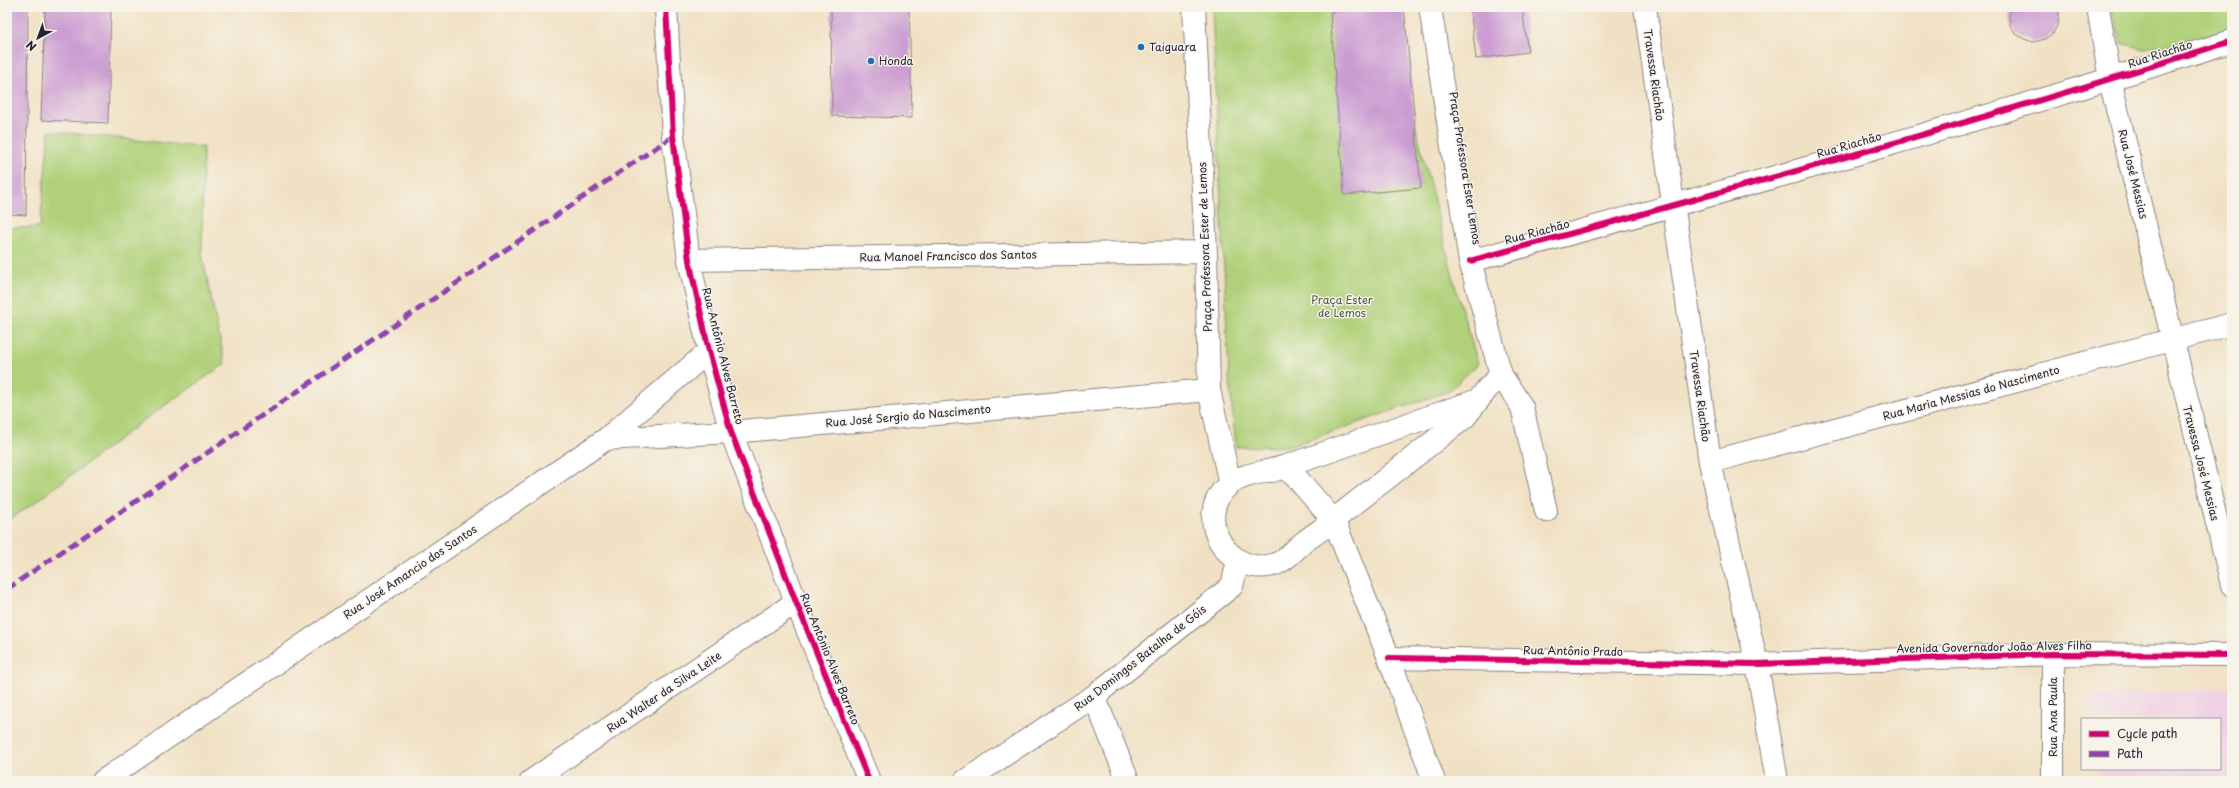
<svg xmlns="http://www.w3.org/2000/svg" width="2239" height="788" font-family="'Playpen Sans',sans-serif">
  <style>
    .built { fill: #f0d0e5 }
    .green { fill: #b0d17a; stroke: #697a5a }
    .building { fill: #cb9bd2 }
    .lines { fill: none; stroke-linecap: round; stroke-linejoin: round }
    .minor-casing { stroke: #8a8280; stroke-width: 24 }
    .minor { stroke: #fff; stroke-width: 22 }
    .quiet { stroke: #8e44ad; stroke-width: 5; stroke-dasharray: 10 5; stroke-linecap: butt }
    .cycleway-casing { stroke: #f7f3e8; stroke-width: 8 }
    .cycleway { stroke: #d6006c; stroke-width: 6 }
    .poi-dot { fill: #1f6fb2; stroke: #f7f3e8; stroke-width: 1.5 }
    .labels { text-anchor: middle; stroke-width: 3; stroke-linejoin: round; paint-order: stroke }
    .poi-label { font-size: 11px; fill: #22223b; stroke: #f7f3e8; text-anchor: start }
    .street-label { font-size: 11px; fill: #22223b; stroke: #f7f3e8 }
    .park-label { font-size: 11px; fill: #4d574e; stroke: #f7f3e8 }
  </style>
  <rect width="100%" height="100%" fill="#f7f3e8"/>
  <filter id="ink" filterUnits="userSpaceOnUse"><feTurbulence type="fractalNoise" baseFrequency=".025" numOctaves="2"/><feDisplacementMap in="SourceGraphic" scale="8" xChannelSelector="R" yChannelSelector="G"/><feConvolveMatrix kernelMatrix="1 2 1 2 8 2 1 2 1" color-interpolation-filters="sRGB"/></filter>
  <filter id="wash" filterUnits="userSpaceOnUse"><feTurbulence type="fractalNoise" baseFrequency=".012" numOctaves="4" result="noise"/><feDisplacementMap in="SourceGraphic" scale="16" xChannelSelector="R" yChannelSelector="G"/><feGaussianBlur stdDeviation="0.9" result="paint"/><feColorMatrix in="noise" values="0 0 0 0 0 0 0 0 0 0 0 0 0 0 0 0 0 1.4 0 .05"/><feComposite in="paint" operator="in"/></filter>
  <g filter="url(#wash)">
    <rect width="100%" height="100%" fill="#f1e1c4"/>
    <path class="built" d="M2232 688V781H2099L2098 769H2220V719H2093L2091 696Z"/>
    <path class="green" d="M1212 7H1386L1456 289 1478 364 1449 391 1291 446 1236 447 1229 377Z
      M2111 7H2232V27L2186 43 2145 49 2121 43Z
      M49 131 203 147 202 254 225 364 148 417 33 504 7 521V228L40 227Z"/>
    <g id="blocks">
      <path class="building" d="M7 7H28L26 215 7 214Z
        M45 7H111L108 123 41 120Z
        M831 7H909L912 118 832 116Z
        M1385 7H1404L1421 188 1344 195 1330 12Z
        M1470 7H1522L1528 52 1476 59Z
        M2011 7H2057L2059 13 2058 24 2053 33 2045 39 2034 42 2024 39 2016 34 2010 25 2009 15Z"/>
    </g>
  </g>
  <g filter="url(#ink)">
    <use href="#blocks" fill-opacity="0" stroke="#8a8280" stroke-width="1"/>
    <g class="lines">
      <defs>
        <path id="minor" d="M666 7 673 136 689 260 709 351 731 432 796 602 869 781
          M1194 7 1206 252 1209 390 1230 484
          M1430 7 1470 261 1501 375 1522 407 1546 511
          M1645 7 1710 462 1757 664 1777 781
          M2098 7 2110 80 2232 585
          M689 260 1206 252
          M1470 261C1725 192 1980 121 2232 41
          M606 439 731 432 1209 390
          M1710 462 2232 324
          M1282 467 1295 476 1334 521C1324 528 1314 534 1304 542 1295 549 1287 560 1276 564 1228 580 1190 515 1230 484 1244 473 1265 473 1282 467Z
          M1272 471 1478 400
          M1334 521 1389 658 1434 781
          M1322 529 1465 417 1487 389 1501 375
          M1389 658 1757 664 2053 654 2232 655
          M1094 696 1128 781
          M103 781 606 439 709 351
          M531 781 796 602
          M965 781 1094 696 1232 586 1238 561
          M2053 781V654"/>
      </defs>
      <use href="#minor" class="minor-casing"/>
      <use href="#minor" class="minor"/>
      <path class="quiet" d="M7 589 673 136"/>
      <defs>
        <path id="cycleway" d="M666 7 673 136 689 260 709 351 731 432 796 602 869 781
          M1470 261C1725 192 1980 121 2232 41
          M1389 658 1757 664 2053 654 2232 655"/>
      </defs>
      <use href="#cycleway" class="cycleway-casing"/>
      <use href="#cycleway" class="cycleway"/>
    </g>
  </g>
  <g class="poi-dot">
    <circle cx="1141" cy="47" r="4"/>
    <circle cx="871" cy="61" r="4"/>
  </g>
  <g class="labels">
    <g class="poi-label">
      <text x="1149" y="51">Taiguara</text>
      <text x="879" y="65">Honda</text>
    </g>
    <g class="street-label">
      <text transform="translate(2160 54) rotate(-18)" y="4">Rua Riachão</text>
      <text transform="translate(1654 75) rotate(82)" y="4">Travessa Riachão</text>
      <text transform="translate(1849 145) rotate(-16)" y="4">Rua Riachão</text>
      <text transform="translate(1465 168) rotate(81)" y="4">Praça Professora Ester Lemos</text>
      <text transform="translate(2133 174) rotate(76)" y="4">Rua José Messias</text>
      <text transform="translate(1537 232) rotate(-15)" y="4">Rua Riachão</text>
      <text transform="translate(1205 247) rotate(-92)" y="4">Praça Professora Ester de Lemos</text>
      <text transform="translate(948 256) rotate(-1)" y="4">Rua Manoel Francisco dos Santos</text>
      <text transform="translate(723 356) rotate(76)" y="4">Rua Antônio Alves Barreto</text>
      <text transform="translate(1971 393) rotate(-15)" y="4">Rua Maria Messias do Nascimento</text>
      <text transform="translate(1700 396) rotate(82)" y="4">Travessa Riachão</text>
      <text transform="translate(908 416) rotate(-5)" y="4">Rua José Sergio do Nascimento</text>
      <text transform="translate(2201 463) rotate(76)" y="4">Travessa José Messias</text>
      <text transform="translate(410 572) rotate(-34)" y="4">Rua José Amancio dos Santos</text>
      <text transform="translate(1994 647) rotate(-1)" y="4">Avenida Governador João Alves Filho</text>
      <text transform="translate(1573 651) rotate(1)" y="4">Rua Antônio Prado</text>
      <text transform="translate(1140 658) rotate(-38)" y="4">Rua Domingos Batalha de Góis</text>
      <text transform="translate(830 659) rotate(68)" y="4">Rua Antônio Alves Barreto</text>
      <text transform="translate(664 692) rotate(-34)" y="4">Rua Walter da Silva Leite</text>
      <text transform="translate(2053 717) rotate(-90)" y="4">Rua Ana Paula</text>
    </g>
    <g class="park-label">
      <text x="1342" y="304">Praça Ester<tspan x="1342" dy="13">de Lemos</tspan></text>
    </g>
  </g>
  <rect width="2239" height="788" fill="none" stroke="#f7f3e8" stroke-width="24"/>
  <rect x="2081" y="718" width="140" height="52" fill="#f7f3e8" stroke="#a29fa3"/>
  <rect x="2089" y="731" width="20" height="6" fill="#d6006c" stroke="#a29fa3"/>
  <text x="2117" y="738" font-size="12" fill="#22223b">Cycle path</text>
  <rect x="2089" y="751" width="20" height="6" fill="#8e44ad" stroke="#a29fa3"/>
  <text x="2117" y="758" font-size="12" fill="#22223b">Path</text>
  <g transform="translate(38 38) rotate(221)" stroke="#f7f3e8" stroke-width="3" paint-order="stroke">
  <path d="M0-3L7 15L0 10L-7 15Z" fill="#22223b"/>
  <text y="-6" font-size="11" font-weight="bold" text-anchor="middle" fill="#22223b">N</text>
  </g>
</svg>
